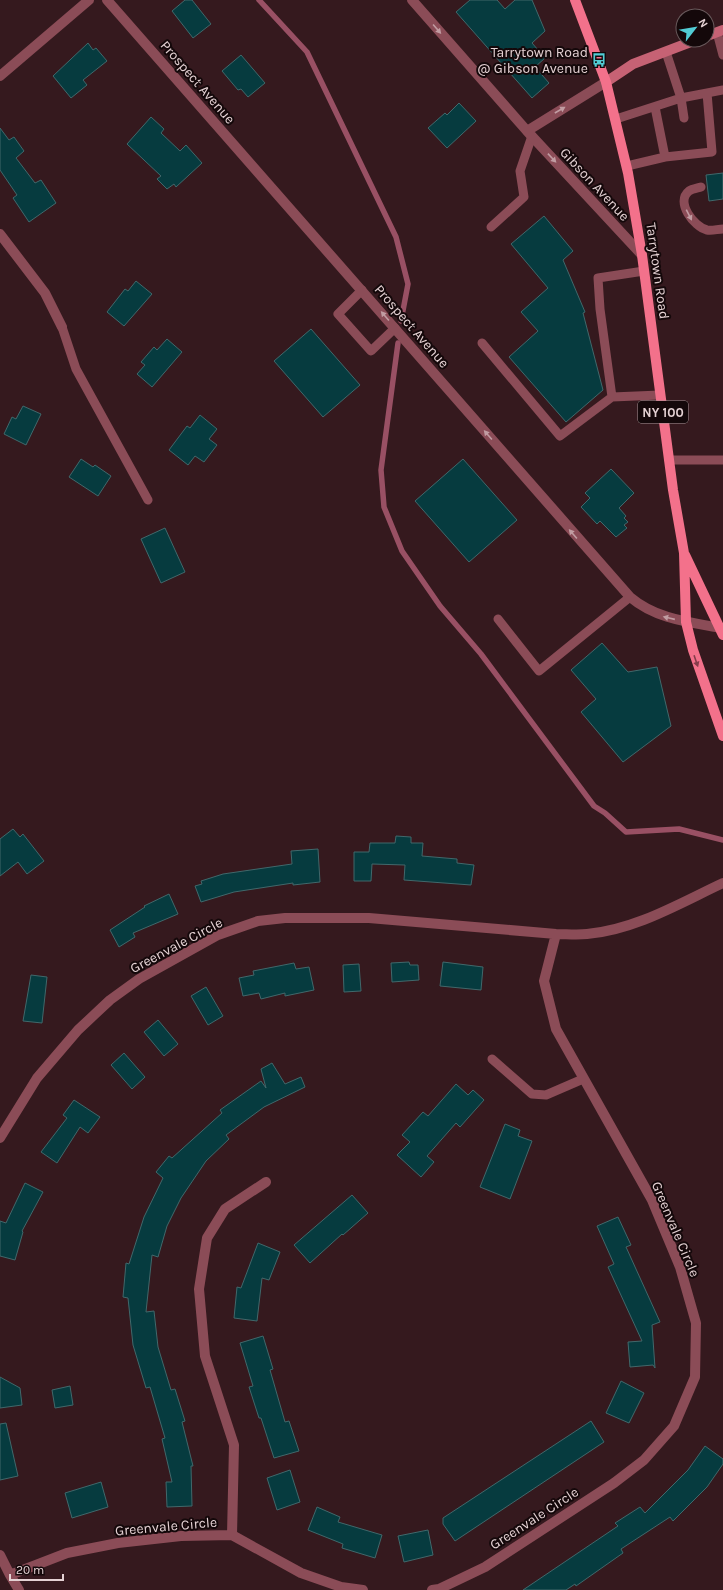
<svg xmlns="http://www.w3.org/2000/svg" width="723" height="1590" font-family="Karla,sans-serif">
  <style>
    .lines { fill: none; stroke-linecap: round; stroke-linejoin: round }
    .stream { stroke: #995064; stroke-width: 5.5 }
    .building { fill: #063b3f; stroke: #41686b }
    .service { stroke: #8b4c57; stroke-width: 9 }
    .minor { stroke: #8b4c57; stroke-width: 10 }
    .secondary { stroke: #c66274; stroke-width: 10 }
    .primary { stroke: #f3718b; stroke-width: 10 }
    .oneway { fill: #c19ca2 }
    .oneway2 { fill: #843c4a }
    .labels { text-anchor: middle; stroke-width: 4; stroke-linejoin: round; paint-order: stroke }
    .shield { fill: #14080a; stroke: #a69597; stroke-width: 1 }
    .shield-label { font-size: 13px; font-weight: bold; fill: #e5d2d4 }
    .poi-label { font-size: 14px; fill: #e5d2d4; stroke: #14080a; text-anchor: end }
    .street-label { font-size: 14px; fill: #e5d2d4; stroke: #14080a }
  </style>
  <rect width="100%" height="100%" fill="#35191e"/>
  <g class="lines">
    <path class="stream" d="M259 0 307 52 396 237 408 284 401 321
      M398 343 381 470 384 507 402 551 440 606 481 654 594 806 605 813 626 832 679 829 723 840"/>
  </g>
  <path class="building" d="M185 0H192L211 24 193 38 172 11Z
    M470 0H497L505 9 515 0H532L545 31 532 43 545 58 535 67 549 83 532 98 456 12Z
    M88 43 93 50 96 48 107 61 83 80 87 85 71 98 53 76Z
    M241 55 265 83 248 97 241 89 238 90 222 71Z
    M459 103 476 121 447 148 428 128 445 113 447 115Z
    M151 117 164 129 161 133 180 151 186 145 202 163 176 187 174 184 167 189 157 179 161 176 127 144Z
    M0 128 9 140 14 137 24 151 16 158 35 183 41 180 56 203 29 222 13 198 17 195 0 170Z
    M723 173V199L709 201 706 175Z
    M544 216 573 251 563 260 585 312 583 313 603 390 566 422 509 357 538 331 521 312 548 288 511 244Z
    M136 281 152 294 124 326 107 312 125 289 128 291Z
    M311 329 360 385 323 417 274 361Z
    M167 339 182 352 152 387 137 374 145 365 141 362 154 347 157 350Z
    M23 406 41 414 26 445 4 434 12 417 16 419Z
    M200 415 217 429 209 439 217 445 204 462 195 456 188 465 169 450 187 426 190 428Z
    M81 459 93 467 95 465 111 476 98 496 69 477Z
    M463 459 517 520 469 562 415 501Z
    M611 469 634 493 619 508 626 516 624 518 628 522 624 525 627 528 616 537 600 521 597 524 581 507 590 498 585 493Z
    M165 528 185 572 161 583 141 539Z
    M602 643 628 672 657 667 671 726 623 762 581 712 596 699 571 670Z
    M13 829 20 837 23 834 44 861 27 874 18 862 0 876V839Z
    M396 836 411 837V843H423L422 856 457 859V863L474 865 471 885 404 880 405 865 372 864 371 881H354V852H369L370 843H395Z
    M318 849 320 882 293 885V883L234 892 201 902 195 886 202 884 201 881 223 874 292 864 291 851Z
    M169 894 178 914 133 933 135 937 119 947 110 930 145 907 144 906Z
    M409 962 410 965H418L419 980 392 982 391 963Z
    M443 962 483 967 481 990 440 986Z
    M294 963 296 969 309 967 314 990 285 996V993L261 999 259 993 243 996 239 978 254 975 253 971Z
    M359 964 361 991 344 992 343 965Z
    M31 975 47 977 42 1023 23 1021Z
    M206 987 223 1016 208 1025 191 996Z
    M158 1020 178 1044 164 1056 144 1032Z
    M124 1053 145 1077 132 1089 111 1065Z
    M272 1063 285 1084 301 1077 305 1087 264 1107 226 1135 229 1139 206 1161 181 1198 167 1226 158 1257 152 1255 146 1312 154 1311 158 1347 171 1390 175 1389 185 1421 182 1422 193 1466H191L192 1506 167 1507 166 1482H172L162 1439 165 1438 150 1387 146 1388 133 1345 128 1298 123 1297 126 1263 129 1264 144 1217 163 1178 156 1172 169 1156 172 1158 222 1113 220 1110 261 1081 266 1088 261 1069Z
    M456 1084 468 1095 473 1090 484 1100 460 1127 456 1123 427 1156 434 1162 421 1177 397 1155 410 1142 402 1135 423 1112 428 1116Z
    M74 1100 100 1117 88 1133 80 1127 57 1163 41 1152 67 1118 63 1115Z
    M505 1124 520 1130 518 1136 532 1141 510 1199 480 1187Z
    M25 1183 43 1192 22 1231 23 1232 15 1260 0 1256V1221L6 1223Z
    M352 1195 368 1213 343 1235 342 1234 310 1263 294 1245Z
    M618 1217 631 1245 626 1247 660 1322 652 1325 655 1368 653 1365 630 1367 628 1342 642 1341 608 1267 614 1264 597 1226Z
    M258 1243 280 1252 269 1280 262 1278 257 1321 234 1318 237 1287 241 1288Z
    M263 1336 273 1369 270 1370 285 1422 289 1421 299 1451 274 1458 261 1418H259L249 1387 253 1386 240 1343Z
    M0 1377 20 1388 22 1405 0 1408Z
    M621 1381 644 1393 629 1423 606 1413Z
    M70 1386 73 1405 55 1408 52 1390Z
    M591 1421 604 1442 455 1541 443 1524V1518Z
    M6 1423 18 1476 0 1480V1424Z
    M705 1446 723 1459V1464L707 1487 673 1521 670 1517 621 1549 623 1553 576 1586 575 1584 566 1590H523L618 1526 615 1523 640 1507 645 1513 688 1470Z
    M290 1470 300 1502 277 1510 267 1478Z
    M101 1482 108 1507 72 1518 65 1493Z
    M317 1507 340 1517 338 1522 382 1535 375 1558 342 1548 343 1544 308 1530Z
    M428 1530 433 1555 404 1562 398 1536Z"/>
  <g class="lines">
    <path class="service" d="M717 32 723 55
      M666 52 681 98 723 90
      M655 107 665 157
      M616 119 681 98 684 118
      M627 166 665 157 712 152 707 93
      M701 187C698 188 692 189 689 191 675 202 694 227 707 230 712 231 718 229 723 229
      M491 227 524 197 520 171 532 136
      M644 271 598 278 600 309 612 397 660 395
      M362 290 338 314 371 351 395 328
      M62 327 76 369 148 500
      M482 343 560 436 612 397
      M669 460H723
      M498 619 539 671 630 597
      M492 1059 532 1094 546 1095 583 1079"/>
    <path class="minor" d="M107 0 630 597C656 619 688 622 721 628
      M412 0 527 131 642 255
      M0 76 89 0
      M527 131 606 82
      M0 234 45 293 62 327
      M0 1138 37 1078 78 1030 110 1000 139 979 218 935 258 921 285 918H369L556 934C566 934 577 935 587 934 635 930 680 903 723 883
      M232 1535 234 1445 205 1356 199 1289 207 1238 225 1209 266 1182
      M0 1555 10 1575 67 1553 118 1543 181 1536 232 1535 301 1573 341 1587 363 1590
      M10 1575 19 1590
      M432 1590 439 1589 485 1567 614 1483 644 1460 674 1426 695 1377 696 1323 680 1267 652 1200 556 1029 544 981 556 934"/>
    <path class="secondary" d="M707 36 723 30
      M606 82 633 64 696 40"/>
    <path class="primary" d="M575 0 606 82 628 173 642 255 673 490 684 553 686 622 693 650 723 736
      M685 555 723 635"/>
  </g>
  <defs><path id="oneway-solid" d="M-6-.8H1V-3.2L6.5 0L1 3.2V.8H-6Z"/></defs>
  <g class="oneway">
    <use href="#oneway-solid" transform="translate(437 29) rotate(49)"/>
    <use href="#oneway-solid" transform="translate(560 110) rotate(-30)"/>
    <use href="#oneway-solid" transform="translate(552 158) rotate(47)"/>
    <use href="#oneway-solid" transform="translate(689 215) rotate(63)"/>
    <use href="#oneway-solid" transform="translate(385 316) rotate(-131)"/>
    <use href="#oneway-solid" transform="translate(488 435) rotate(-131)"/>
    <use href="#oneway-solid" transform="translate(573 534) rotate(-131)"/>
    <use href="#oneway-solid" transform="translate(669 618) rotate(-167)"/>
  </g>
  <use class="oneway2" href="#oneway-solid" transform="translate(696 661) rotate(71)"/>
  <defs>
    <symbol id="bus-bare" viewBox="-9 -9 18 18"><path d="M-5-6H5V4H4V6H2V4H-2V6H-4V4H-5ZM-3.5-4V0h7V-4ZM-3.5 1.2v1.5H-2V1.2ZM2 1.2v1.5H3.5V1.2Z" fill="#51ccd4" stroke="#14080a" stroke-width="2.5" paint-order="stroke"/></symbol>
  </defs>
  <g fill-rule="evenodd">
    <use href="#bus-bare" x="589" y="50" width="20" height="20"/>
  </g>
  <g class="labels">
    <rect class="shield" x="638" y="401" width="50" height="22" rx="3"/>
    <g class="shield-label">
      <text x="663" y="417">NY 100</text>
    </g>
    <g class="poi-label">
      <text x="588" y="57">Tarrytown Road<tspan x="588" dy="16">@ Gibson Avenue</tspan></text>
    </g>
    <g class="street-label">
      <text transform="translate(198 82) rotate(49)" y="5">Prospect Avenue</text>
      <text transform="translate(595 184) rotate(47)" y="5">Gibson Avenue</text>
      <text transform="translate(658 271) rotate(82)" y="5">Tarrytown Road</text>
      <text transform="translate(412 326) rotate(49)" y="5">Prospect Avenue</text>
      <text transform="translate(176 945) rotate(-28)" y="5">Greenvale Circle</text>
      <text transform="translate(676 1229) rotate(67)" y="5">Greenvale Circle</text>
      <text transform="translate(534 1518) rotate(-33)" y="5">Greenvale Circle</text>
      <text transform="translate(166 1526) rotate(-5)" y="5">Greenvale Circle</text>
    </g>
  </g>
  <g transform="translate(695 28) rotate(59)"><circle r="19" fill="#14080a" stroke="#68595b"/>
  <path d="M0-3L7 15L0 10L-7 15Z" fill="#51ccd4"/>
  <text y="-6" font-size="11" font-weight="bold" text-anchor="middle" fill="#e5d2d4">N</text>
  </g>
  <path d="M10 1574v6h53v-6" fill="none" stroke="#e5d2d4" stroke-width="2"/>
  <text x="16" y="1574" font-size="12" fill="#e5d2d4" stroke="#14080a" stroke-width="3" paint-order="stroke">20 m</text>
</svg>
